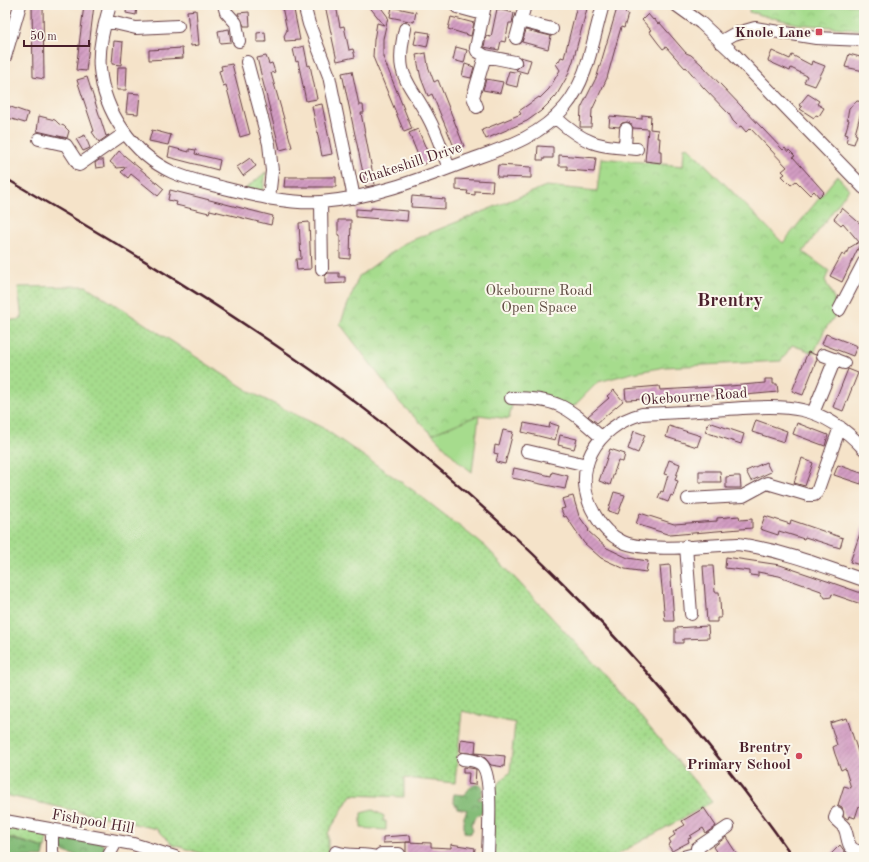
<svg xmlns="http://www.w3.org/2000/svg" width="869" height="862" font-family="'Old Standard TT',serif">
  <style>
    .grass { fill: url(#grass-dots); stroke: #787e5c }
    .forest { fill: url(#forest-crowns); stroke: #676e52 }
    .park { fill: url(#park-crowns); stroke: #787e5c }
    .garden { fill: #a6dc8d; stroke: #787e5c }
    .building { fill: url(#building-hatch) }
    .lines { fill: none; stroke-linecap: round; stroke-linejoin: round }
    .minor-casing { stroke: #643c43; stroke-width: 14 }
    .minor { stroke: #fff; stroke-width: 12 }
    .rail { stroke: #4a1f2b; stroke-width: 2.5 }
    .poi-dot { fill: #d1495b; stroke: #fbf7ec; stroke-width: 1.5 }
    .labels { text-anchor: middle; stroke-width: 4; stroke-linejoin: round; paint-order: stroke }
    .poi-label { font-size: 15px; font-weight: bold; fill: #4a1f2b; stroke: #fbf7ec; text-anchor: end }
    .street-label { font-size: 15px; fill: #4a1f2b; stroke: #fbf7ec }
    .park-label { font-size: 15px; fill: #614e44; stroke: #fbf7ec }
    .district-label { font-size: 19px; font-weight: bold; fill: #4a1f2b; stroke: #fbf7ec }
  </style>
  <defs>
    <pattern id="grass-dots" width="8" height="8" patternUnits="userSpaceOnUse"><rect width="8" height="8" fill="#a6dc8d"/><path d="M2 2h.1M6 6h.1" fill="none" stroke="#90bc7a" stroke-width="1.8" stroke-linecap="round"/></pattern>
    <pattern id="forest-crowns" width="20" height="18" patternUnits="userSpaceOnUse"><rect width="20" height="18" fill="#84bc78"/><path d="M2 6a3 3 0 1 1 6 0M12 15a3 3 0 1 1 6 0" fill="none" stroke="#6e9863"/></pattern>
    <pattern id="park-crowns" width="20" height="18" patternUnits="userSpaceOnUse"><rect width="20" height="18" fill="#a6dc8d"/><path d="M2 6a3 3 0 1 1 6 0M12 15a3 3 0 1 1 6 0" fill="none" stroke="#90bc7a"/></pattern>
    <pattern id="building-hatch" width="6" height="6" patternUnits="userSpaceOnUse"><rect width="6" height="6" fill="#d39dc3"/><path d="M-1 1l2-2M0 6l6-6M5 7l2-2" fill="none" stroke="#ad7f9f"/></pattern>
  </defs>
  <rect width="100%" height="100%" fill="#fbf7ec"/>
  <filter id="ink" filterUnits="userSpaceOnUse"><feTurbulence type="fractalNoise" baseFrequency=".025" numOctaves="2"/><feDisplacementMap in="SourceGraphic" scale="8" xChannelSelector="R" yChannelSelector="G"/><feConvolveMatrix kernelMatrix="1 2 1 2 8 2 1 2 1" color-interpolation-filters="sRGB"/></filter>
  <filter id="wash" filterUnits="userSpaceOnUse"><feTurbulence type="fractalNoise" baseFrequency=".012" numOctaves="4" result="noise"/><feDisplacementMap in="SourceGraphic" scale="16" xChannelSelector="R" yChannelSelector="G"/><feGaussianBlur stdDeviation="0.9" result="paint"/><feColorMatrix in="noise" values="0 0 0 0 0 0 0 0 0 0 0 0 0 0 0 0 0 1.4 0 .05"/><feComposite in="paint" operator="in"/></filter>
  <g filter="url(#wash)">
    <rect width="100%" height="100%" fill="#f5e3c9"/>
    <path class="grass" d="M266 172 263 191 245 189Z
      M86 286 252 393 323 428 414 491 486 547 609 679 712 802 618 854V857H493L492 790 510 772 515 723 462 711 455 783 404 778V797L351 795 328 833V857H214L173 845 157 829 5 795V321L22 319 18 287Z
      M5 824 48 833 45 848 8 837 7 838 5 837Z"/>
    <path class="forest" d="M473 784 480 785 483 788 481 797 478 798 479 800 481 799 485 801 486 805 483 807V811L476 817 471 824 473 830 469 834 464 832V817L467 810 457 808 453 799 454 794 464 795Z
      M56 833 100 841 108 851 106 857C83 857 75 858 54 847Z
      M5 837 45 848 43 857H5Z"/>
    <path class="park" d="M750 5H864V30L798 24 749 12Z
      M688 147 783 243 837 176 849 189 803 252 829 271 825 280 839 310 824 331 814 353 792 345 781 361 665 367 632 373 598 382 570 410 513 400 509 419 479 415 432 434 401 404 340 324 359 276 405 243 546 186 597 191 601 158 683 166 684 148Z"/>
    <path class="garden" d="M479 415 472 472 459 462 432 434Z
      M373 810 384 816 383 821H386V830L361 828V813Z"/>
    <g id="blocks">
      <path class="building" d="M32 5H43L44 79 33 77Z
        M84 5H94L86 71 76 70Z
        M127 5H137L136 15 126 13Z
        M293 5 300 40 285 41 284 36 287 30 282 7Z
        M325 5H336L340 27 344 26 349 50 353 49 355 57 337 61Z
        M368 5H379L388 17 383 39V57L412 129 404 132 373 57 374 40 377 23 384 25Z
        M577 5H588L573 61 568 75 556 96 541 111 527 121 486 139 482 130 521 114 519 111 539 97 540 98 549 89 560 70 556 64 559 61 561 57 564 58Z
        M618 5 627 7 625 13 628 14 624 28 621 27 607 78 592 110 591 127H580L581 108 597 76Z
        M392 7 416 12 414 22 390 17Z
        M497 9 514 13 512 23H509L505 42 501 41 499 50 484 47 486 36 491 37Z
        M196 10 199 45 191 46 187 11Z
        M249 12 250 26H244L238 13Z
        M648 14 653 20 654 19 658 24 660 23 686 53 691 55 701 64 783 150 785 148 788 152 789 150 795 156 793 157 824 192 819 197 814 191 810 195 796 181 791 185 782 176 785 174 782 171 787 167 750 128 746 132 741 126 739 127 733 121 729 114 703 87 686 67 685 68 666 47 663 49 658 43 649 31 651 30 642 20Z
        M451 17 474 23 471 36 448 29Z
        M229 29 231 42 220 43 218 31Z
        M526 30 551 36 548 49 522 42Z
        M417 31 430 33 427 47 414 44Z
        M265 32 266 42H257V33Z
        M114 41 123 42 121 65 112 64Z
        M304 46 308 66 310 65 317 99 306 101 298 61 296 62 293 49Z
        M456 47 467 50 464 63 453 60Z
        M182 48 183 58 149 60V50Z
        M772 51 790 59 792 55 811 65 812 61 825 66 815 86 804 82 807 76 791 68 790 71 768 61Z
        M426 53 428 66 434 82 438 80 464 146 455 149 432 94 428 96 421 78 416 55Z
        M849 54 864 58V71L845 67Z
        M266 56 269 64 272 63 275 72 271 73 292 147 280 150 257 58Z
        M520 57 531 60 527 73 516 70 522 64Z
        M232 64 250 134 240 137 226 85 223 86 219 71 222 70 221 66Z
        M465 64 474 67 471 78 462 76Z
        M118 67H127L126 90H117Z
        M352 71 359 105H363L364 113H361L375 185 366 187 342 73Z
        M509 71 520 73 517 87 505 84Z
        M87 77 106 136 109 135 99 142 92 132 94 131 77 80Z
        M486 79 503 82 500 93 483 90Z
        M128 93 140 94 138 114 126 113Z
        M808 94 819 101 817 104 824 108 819 116 816 115 814 118 800 109 802 107 799 105Z
        M857 101 864 102V112H861L855 134 857 135 854 144 846 142 848 135 845 134 849 120 847 119 849 108Z
        M322 104 332 154 322 156 312 106Z
        M5 105 28 113 25 123 5 117Z
        M642 115 651 116 650 129 658 130 657 138H660L659 151H661V163L645 161 648 129 633 128 630 123 627 122 622 123 619 127 609 126 610 116 642 119Z
        M39 116 55 120 59 124 64 126 69 131 67 138 37 131Z
        M418 129 431 161 422 165 409 133Z
        M152 130 171 135 168 145 149 141Z
        M85 135 90 148 83 151 76 139Z
        M538 146 553 147V158H544V160H537Z
        M170 147 189 152V149L196 150 195 154 220 160 218 170 168 157Z
        M119 151 164 189 158 196 131 174 128 178 121 172 126 167 117 168 110 162Z
        M559 155 596 158 594 172 567 170V166H559Z
        M250 158 256 166 243 176 237 167Z
        M99 160H103L104 167 96 168 95 163Z
        M498 165 531 167V178L497 177Z
        M285 177H336V187H284Z
        M456 179 493 181 492 192 475 191V195L467 194 468 191 456 190Z
        M170 190 273 216 271 225 210 210 209 213 176 205 177 202 168 200Z
        M412 196 445 199V209L411 207Z
        M371 208 408 211 407 221 356 217V209L371 210Z
        M842 208 864 227V248L860 244 842 282 830 276 842 254 845 256 849 248 859 242 843 223 841 225 834 219Z
        M338 220H351L350 259 340 258V235H338Z
        M309 222 311 269 297 270 296 259H301L299 223Z
        M328 273H339V277H345V283L325 284V276Z
        M826 334 857 346 853 356 822 344Z
        M808 352 816 355 817 359 803 395 792 391Z
        M848 369 858 373 843 411 833 407Z
        M765 379H773V384H777L778 392 723 397 722 395 665 400V398L626 400 625 389 659 386 660 390 730 386 765 383Z
        M614 390 623 401 597 423 588 416 609 398 607 396Z
        M756 420 787 431 784 442 752 432Z
        M709 422 744 434 741 444 705 432Z
        M524 423 549 428 550 423 559 426 555 440 522 432Z
        M797 423 828 435 825 446 793 434Z
        M669 426 701 436 697 447 666 437Z
        M503 430 513 432 505 464 496 462 498 454 494 453 495 445 499 446Z
        M634 431 645 435 638 453 628 449Z
        M560 435 577 439 574 449 558 445Z
        M610 449 625 454 623 462 618 461 610 485 599 481Z
        M802 458 813 463 805 486 794 483Z
        M669 460 680 464 675 480 678 481 673 496 671 495 668 502 658 498 661 491 663 492 668 475 664 474Z
        M766 462 771 472 751 481 746 471Z
        M838 465 864 474 861 484 834 475Z
        M514 468 551 476 552 472 568 476 565 489 512 478Z
        M699 471H720L721 482H699Z
        M735 476H740L741 488H726V477Z
        M614 492 625 495 618 514 608 511Z
        M573 496 579 516 589 530 588 531 607 548 628 558 648 561 646 572 625 569 601 558 584 543 566 516 564 517 561 509 565 508 562 499Z
        M640 513 674 524 717 521V518L739 516 740 520 752 519V528L670 535 636 524Z
        M765 516 790 524 791 520 843 538 840 548 805 537 804 539 779 531 778 535 760 529Z
        M863 525 864 553 860 565 850 562Z
        M726 557 780 565 827 581 864 594V605L832 594 831 597 825 598 821 591 779 576 758 572V576L750 575V571L725 568Z
        M670 565 674 621H665L660 566Z
        M703 566H713L715 592H719L720 600 721 618H717V622H707Z
        M708 626 709 638 683 639V643H675V628Z
        M847 718 862 764 864 763V807L859 806 855 818 849 816 848 819 844 817 842 807 838 805 844 786 851 788 845 768 841 770 835 754 833 747 837 745 830 723Z
        M461 739 476 741 475 753 505 756 504 767 491 765 485 758 477 754 460 752Z
        M463 767 476 769 475 785 468 784 469 773H463Z
        M704 808 716 826 706 833 703 828 690 836 691 838 688 839 689 842 672 851 668 845 671 843 669 839 675 835 673 832 685 825 682 821Z
        M410 835 411 842 383 843V837Z
        M726 837 731 845 739 857H720L713 847Z
        M406 842 431 843V847L451 848V844L475 848 474 857H406Z
        M840 845 845 852 852 857H828Z"/>
    </g>
  </g>
  <g filter="url(#ink)">
    <use href="#blocks" fill-opacity="0" stroke="#643c43" stroke-width="1"/>
    <g class="lines">
      <defs>
        <path id="minor" d="M110 5C104 26 98 48 100 69 104 112 133 154 172 172 189 180 207 183 224 188 256 196 289 204 321 202 371 198 418 180 465 162 503 148 537 139 565 107 588 80 593 38 603 5
          M224 5 226 12 236 23 239 41
          M304 5 309 24 329 76 354 198
          M485 5 476 48 477 51 485 56 515 62
          M676 5 701 23 732 52 864 188
          M457 7 483 14
          M106 21 136 28 178 26
          M520 21 552 29
          M405 29C394 77 407 78 428 117 437 133 442 151 449 168
          M516 38 525 5
          M720 42 734 34 755 28 816 38 864 40
          M5 57 20 5
          M247 62 269 144 272 171 269 198
          M477 107 473 97 485 56
          M555 117C585 145 598 146 637 149
          M39 139 66 145 79 165 125 133
          M625 148 626 129
          M321 202 322 269
          M839 310 864 262
          M823 355 844 363
          M511 398C559 398 567 407 601 437
          M813 413 835 359
          M864 449C821 402 786 405 728 409 699 411 671 413 642 414 596 426 569 471 595 515 601 526 611 536 623 542 648 553 708 545 738 544 782 550 822 566 864 580
          M527 451 587 465
          M688 499 743 496 767 483 808 495H814L817 492 840 427
          M686 546 691 614
          M463 759C469 760 476 760 481 764 494 774 488 839 488 857
          M837 813 835 818C837 822 842 824 844 827 850 838 844 851 864 852
          M5 821 133 844 175 857
          M52 830V852L54 857
          M336 852C349 857 363 853 377 857
          M108 857 116 842
          M378 857 381 854H399
          M683 857 698 853 697 848 728 827"/>
      </defs>
      <use href="#minor" class="minor-casing"/>
      <use href="#minor" class="minor"/>
      <path class="rail" d="M5 178C101 234 196 290 287 353 482 486 657 664 793 857"/>
    </g>
  </g>
  <g class="poi-dot">
    <rect x="815" y="28" width="8" height="8" rx="2"/>
    <circle cx="799" cy="756" r="4"/>
  </g>
  <g class="labels">
    <g class="poi-label">
      <text x="811" y="37">Knole Lane</text>
      <text x="791" y="752">Brentry<tspan x="791" dy="17">Primary School</tspan></text>
    </g>
    <g class="street-label">
      <text transform="translate(410 163) rotate(-18)" y="5">Chakeshill Drive</text>
      <text transform="translate(694 396) rotate(-4)" y="5">Okebourne Road</text>
      <text transform="translate(93 821) rotate(10)" y="5">Fishpool Hill</text>
    </g>
    <g class="park-label">
      <text x="539" y="295">Okebourne Road<tspan x="539" dy="17">Open Space</tspan></text>
    </g>
    <g class="district-label">
      <text x="730" y="306">Brentry</text>
    </g>
  </g>
  <rect width="869" height="862" fill="none" stroke="#fbf7ec" stroke-width="20"/>
  <path d="M24 40v6h65v-6" fill="none" stroke="#4a1f2b" stroke-width="2"/>
  <text x="30" y="40" font-size="12" fill="#4a1f2b" stroke="#fbf7ec" stroke-width="3" paint-order="stroke">50 m</text>
</svg>
